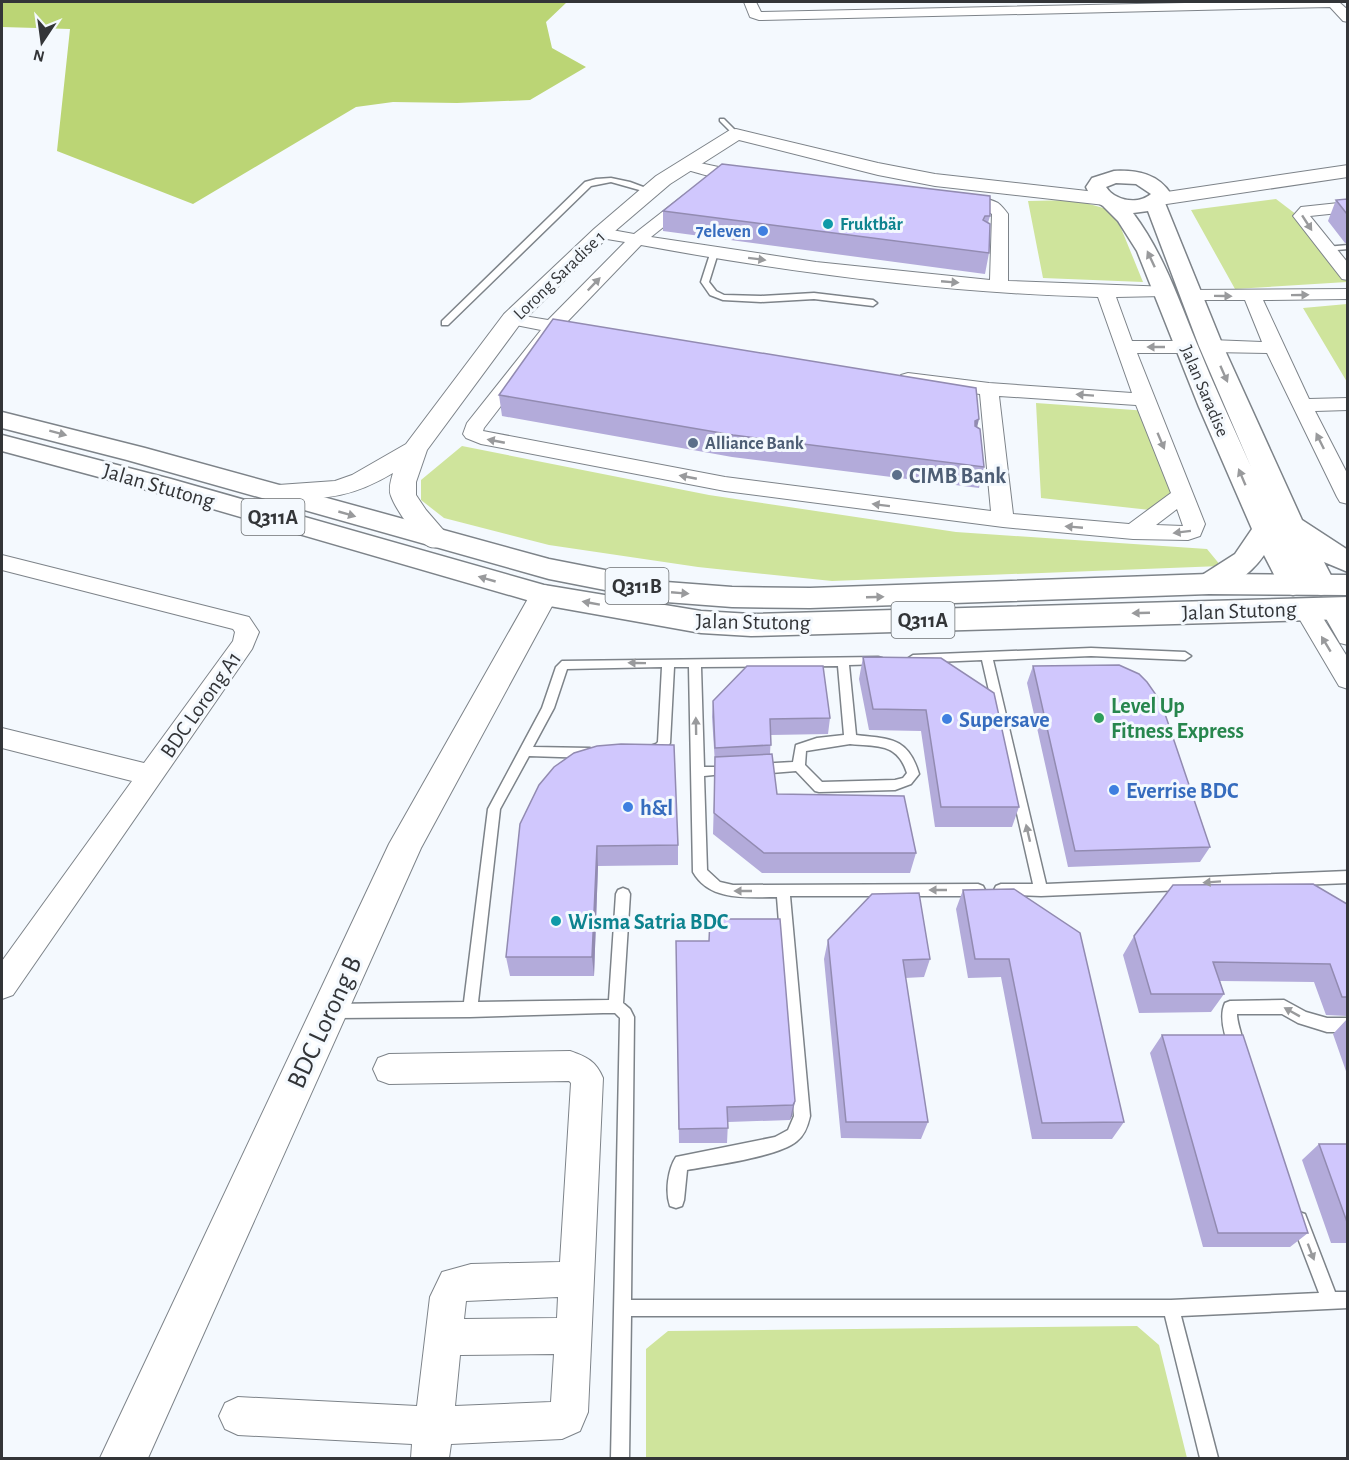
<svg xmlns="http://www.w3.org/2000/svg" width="1349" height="1460" font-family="'Alegreya Sans',sans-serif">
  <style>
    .green { fill: #cfe49c }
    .forest { fill: #bbd575 }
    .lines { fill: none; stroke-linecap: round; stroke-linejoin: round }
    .service-casing { stroke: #7d8389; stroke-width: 3 }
    .minor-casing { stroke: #7d8389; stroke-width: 2 }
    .tertiary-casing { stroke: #7d8389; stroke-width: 2 }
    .secondary-casing { stroke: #7d8389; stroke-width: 3 }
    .primary-casing { stroke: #7d8389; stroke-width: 3 }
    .service { fill: #fff; fill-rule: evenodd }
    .minor { fill: #fff; fill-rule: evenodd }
    .tertiary { fill: #fff; fill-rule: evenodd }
    .secondary { fill: #fff; fill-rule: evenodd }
    .primary { fill: #fff; fill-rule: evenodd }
    .wall { fill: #b3abda }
    .shaded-wall { fill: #928bb1 }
    .building { fill: #d0c7fd; stroke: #928bb1; stroke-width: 1.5 }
    .oneway { fill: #999a9c }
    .culture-dot { fill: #0f9aa8; stroke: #f4f9fe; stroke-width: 2 }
    .shop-dot { fill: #3f7fe0; stroke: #f4f9fe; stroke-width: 2 }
    .service-dot { fill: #5c6f8a; stroke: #f4f9fe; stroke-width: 2 }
    .leisure-dot { fill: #2e9e5b; stroke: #f4f9fe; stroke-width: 2 }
    .labels { text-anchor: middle; stroke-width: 6; stroke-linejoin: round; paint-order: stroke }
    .far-culture-label { font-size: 18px; font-weight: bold; fill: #0d838f; stroke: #f4f9fe; text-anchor: start }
    .far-shop-label { font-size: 18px; font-weight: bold; fill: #366cbe; stroke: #f4f9fe; text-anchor: end }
    .far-street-label { font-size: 18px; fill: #333538; stroke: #f4f9fe }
    .far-service-label { font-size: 18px; font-weight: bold; fill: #4e5e75; stroke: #f4f9fe; text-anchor: start }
    .shield { fill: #f4f9fe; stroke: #6d7073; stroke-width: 1.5 }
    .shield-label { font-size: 21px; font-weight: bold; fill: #333538 }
    .service-label { font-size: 22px; font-weight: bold; fill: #4e5e75; stroke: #f4f9fe; text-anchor: start }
    .street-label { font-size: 22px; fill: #333538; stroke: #f4f9fe }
    .leisure-label { font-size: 22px; font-weight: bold; fill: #27864d; stroke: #f4f9fe; text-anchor: start }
    .shop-label { font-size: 22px; font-weight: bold; fill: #366cbe; stroke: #f4f9fe; text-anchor: start }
    .culture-label { font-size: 22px; font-weight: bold; fill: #0d838f; stroke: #f4f9fe; text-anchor: start }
    .near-street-label { font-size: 27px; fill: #333538; stroke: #f4f9fe }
  </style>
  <rect width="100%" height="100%" fill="#f4f9fe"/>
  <path class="green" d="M1276 199 1297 215 1347 282 1235 289 1191 210Z
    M1075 200 1114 211 1143 282 1043 278 1028 201Z
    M1347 304H1348L1347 382 1303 308Z
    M1036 403 1148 411 1174 492 1150 510 1041 498Z
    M462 446 709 495 956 532 1207 549 1221 566 832 581 698 567 549 545 444 518 421 500V480Z
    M1137 1326 1159 1345 1187 1458H646V1349L668 1331Z"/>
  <path class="forest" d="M2 2H567L546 22 552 48 586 67 530 100 457 103 393 102 356 107 193 204 57 151 70 29 2 27Z"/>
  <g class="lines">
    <defs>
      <path id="service" d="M720 119H724L738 133V135H734L720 121Z
        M611 178 630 182 654 191 650 193 611 182 591 186 448 325H442V321L585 182 596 179Z
        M1348 245V249L1326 251 1322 249 1326 247Z
        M711 251 718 253 709 282 716 291 724 295 761 296 814 293 873 300 877 303 873 306 814 299 761 302 723 300 710 295 701 282Z
        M1091 648 1185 652 1191 656 1185 660 1091 656 993 660 1046 884 1348 871V883L1041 896 996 894 994 890 996 886 1001 884H1033L982 660 913 663 907 659 913 655Z
        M878 657 882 658 884 661 882 664 849 665 856 735C890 739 908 737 919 774L911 784 895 790 819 792 815 791 796 771 758 774 754 772 752 769 754 766 758 764 793 762 796 745 817 738 844 735 838 666 701 667 704 767H733L735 770 733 773 704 776 707 870 720 882 733 885 978 884 983 886 985 890 983 894 978 896H790L810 1116C808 1125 805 1135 797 1141 778 1157 714 1165 687 1170L684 1200 682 1206 676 1208 670 1206C665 1192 668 1169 676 1157L775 1137 788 1130 794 1116 777 897C748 897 710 902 693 872L689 667H674L670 743C665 752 655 758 645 754L643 751 645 748 656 744 658 742 662 667 567 669 554 708 533 747 590 748 594 750 596 753 594 756 590 758 529 756 500 809 478 1002 609 1000 616 894 618 890 623 888 628 890 630 894 623 1003 630 1009 634 1017 631 1300H1171L1319 1293 1291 1220 1293 1214 1299 1212 1305 1214 1335 1292H1348V1308L1181 1316 1218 1458H1200L1165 1316H631L629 1458H611L620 1018 615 1013H603L470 1017 334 1018 329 1016 327 1011 329 1006 334 1004 464 1002 488 809 542 708 556 667 562 661ZM850 744C877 747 897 742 907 773L903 778 895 780 822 782 805 765 806 751Z
        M1284 1000 1306 1012 1327 1018H1348V1032H1327L1298 1023 1282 1014H1237C1237 1027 1247 1043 1242 1054L1237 1056 1232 1054C1226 1040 1218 1018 1225 1003L1230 1001Z"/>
      <path id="minor" d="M744 2H756L761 12 1233 2H1339L1348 10V22L1343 21 1330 7 759 20 750 17Z
        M686 160 751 174 753 177C742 188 695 172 681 168L678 165 681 162Z
        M690 193 696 195 698 198 696 201 651 237 816 262 990 280 992 214C979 203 959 212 949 201 958 191 987 197 998 203 1002 206 1005 210 1008 214V281L1170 287 1173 291 1170 295 1164 296 1116 297 1132 341H1187L1194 343 1196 347 1194 351 1187 353H1137L1205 524 1200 536 1188 540 1133 539 1003 527 725 491 481 444 466 438 463 434 467 423 541 330 506 323 503 319 506 315 512 314 548 320 625 242 595 237 593 233 595 229 601 228 634 234 684 195ZM641 245C791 273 946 293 1098 297L1132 393 989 383 908 373 901 375 898 379 901 383 908 385 980 394 991 511 725 477 483 431 484 428 557 333H572L575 329 572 325 566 323ZM999 396 1136 405 1171 493 1129 524 1013 514ZM1177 509 1183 526 1156 525Z
        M1348 202V212L1310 216 1348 263V280L1342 279 1293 216 1301 207Z
        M1348 289V299L1263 300 1309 399 1348 398V410L1315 411 1348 475V504L1340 502 1337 497 1267 353 1211 352 1204 350 1202 346 1204 342 1211 340 1262 342 1245 300H1193L1187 299 1184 295 1187 291 1193 290Z
        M2 555 249 617 259 632 252 649 13 995 2 999V961L132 781 2 748V728L144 763 233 641 235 632 233 629 2 570Z
        M1305 600 1313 602 1348 658V689L1339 686 1293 608 1297 602Z
        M1332 600 1340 602 1348 615V645L1340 643 1320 608 1324 602Z
        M570 1051C587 1057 596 1061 603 1078L588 1412 580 1431 562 1439 451 1444 449 1458H411L412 1444 238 1435 225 1429 219 1416 225 1403 238 1397 417 1406 430 1297 442 1272 471 1264 560 1262 571 1083 569 1081 389 1084 378 1080 373 1069 378 1058 389 1054ZM558 1297 557 1318 464 1319 466 1301ZM554 1354 551 1402 455 1406 460 1355Z"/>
      <path id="tertiary" d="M736 129 878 163 935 174 1105 193 1112 195 1115 199 1112 203 1105 205 935 186 878 175 739 140 670 184 608 237 520 324 427 450 416 482V495L426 510 451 539 447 545C440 547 434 549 428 546 417 540 395 508 391 496 388 489 391 480 393 473 348 500 324 498 273 500L264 498 260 492 264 486 335 481 352 475 406 444 504 314 594 229 656 176 730 130Z
        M1348 165V177L1160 205 1153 203 1150 199 1153 195 1160 193Z
        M544 585 554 588 558 595 421 848 148 1458H100L389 844 534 588Z"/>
      <path id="secondary" d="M1114 171C1138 170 1158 174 1171 194L1165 203 1223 346 1302 520 1348 550V572L1324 562 1336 585 1331 592 1321 595 1311 592 1307 586 1303 592 1293 595 1283 592 1264 555C1251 574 1222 598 1199 591L1194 584 1199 577 1235 554 1252 529 1199 407 1137 251 1118 221 1103 206 1092 199 1086 187 1092 178ZM1116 183 1136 184 1151 194C1138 205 1115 201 1106 187ZM1148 211 1199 346 1251 467C1233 426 1214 386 1197 344 1178 298 1163 253 1133 213Z"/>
      <path id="primary" d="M2 412 145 448 549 559 666 582 732 587 810 588 1209 574 1348 575V595L1209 594 810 608 732 607 666 602 549 579 127 460 2 428Z
        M2 435 171 479 544 585 701 611 751 614 1348 597V619L751 636 701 633 544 605 151 491 2 451Z"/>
    </defs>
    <use href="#service" class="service-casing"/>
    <use href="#minor" class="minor-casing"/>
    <use href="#tertiary" class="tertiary-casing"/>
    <use href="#secondary" class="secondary-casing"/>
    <use href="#primary" class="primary-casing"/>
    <use href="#service" class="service"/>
    <use href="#minor" class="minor"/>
    <use href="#tertiary" class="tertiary"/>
    <use href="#secondary" class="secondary"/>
    <use href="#primary" class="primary"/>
  </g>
  <path class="wall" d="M1347 199V243H1345L1328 221 1336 200Z
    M663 211 990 216 988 223 989 253 985 274 663 231Z
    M499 395 977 428 984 467 979 488 732 457 502 416Z
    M863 657 941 658 1019 807 1012 827H935L921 731 869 730 859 679Z
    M1033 666 1210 847 1200 862 1068 867 1027 683Z
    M713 701 830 718 828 734 771 735 770 754 777 794 916 853 910 873H762L713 834 715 764 712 717Z
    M520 824 678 845V865L598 866 594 976H510L506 957Z
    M963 890 1124 1122 1112 1139H1032L1001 977 968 978 956 909Z
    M1347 904V1016L1326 1015 1314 982 1220 981 1224 994 1211 1012 1139 1013 1123 955 1134 936Z
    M828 940 930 959 924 977 905 978 928 1122 921 1139 841 1138 824 959Z
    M676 941 795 1101 792 1116 790 1120 728 1122 727 1143H679Z
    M1347 1019V1074L1333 1034Z
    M1162 1035 1308 1233 1290 1247H1203L1150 1053Z
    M1319 1144H1347V1243H1331L1302 1160Z"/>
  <path class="shaded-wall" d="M979 419 974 441 975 421Z
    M597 846 598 866 594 976 592 957Z
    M795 1101 792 1116 790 1120 793 1105Z"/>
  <path class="building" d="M722 164 990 196V216H985L983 220 990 224 989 253 663 211Z
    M1347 199V214L1336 200Z
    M553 319 976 388 979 419 975 421V426L980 429 984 467 733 435 499 395Z
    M863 657 941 658 994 693 1019 807H941L926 710 873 709Z
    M1119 665 1139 674 1147 682 1161 702 1210 847 1075 851 1033 666Z
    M747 666H823L830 718 770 719 771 745 715 748 713 701Z
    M621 744 674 745 678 845 597 846 592 957H506L520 824 539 785 554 767 574 753 597 746Z
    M772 754 777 794 904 796 916 853H764L714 813 715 757Z
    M1313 884 1347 904V997H1342L1330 964 1213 962 1224 994H1151L1134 936 1173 885Z
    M1014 889 1080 933 1124 1122 1042 1123 1009 959H975L963 890Z
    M919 893 930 959 903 960 928 1122H846L828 940 872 894Z
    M710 919H780L795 1101 793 1105 727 1107 728 1128 679 1129 676 941H709Z
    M1162 1035H1243L1308 1233H1218Z
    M1319 1144H1347V1222Z"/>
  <defs><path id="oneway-solid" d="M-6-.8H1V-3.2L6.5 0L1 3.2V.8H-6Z" transform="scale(1.5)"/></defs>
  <g class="oneway">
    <use href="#oneway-solid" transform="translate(1307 223) rotate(57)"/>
    <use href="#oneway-solid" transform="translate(757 259) rotate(7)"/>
    <use href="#oneway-solid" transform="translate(1151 259) rotate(-115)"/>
    <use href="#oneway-solid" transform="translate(950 282) rotate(5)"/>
    <use href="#oneway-solid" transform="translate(594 284) rotate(-46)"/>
    <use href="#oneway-solid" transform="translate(1300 295) rotate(-1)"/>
    <use href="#oneway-solid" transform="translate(1223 296) rotate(1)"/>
    <use href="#oneway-solid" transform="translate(1156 347) rotate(-180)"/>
    <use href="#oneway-solid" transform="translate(1224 374) rotate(66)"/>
    <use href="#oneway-solid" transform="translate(1085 395) rotate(-176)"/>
    <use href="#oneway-solid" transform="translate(58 433) rotate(15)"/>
    <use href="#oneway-solid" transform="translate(496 441) rotate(-169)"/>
    <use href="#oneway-solid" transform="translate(1161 441) rotate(67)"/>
    <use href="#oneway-solid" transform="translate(1320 441) rotate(-116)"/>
    <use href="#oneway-solid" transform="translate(688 477) rotate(-169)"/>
    <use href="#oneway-solid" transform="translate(1242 477) rotate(-113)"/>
    <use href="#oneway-solid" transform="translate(881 505) rotate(-173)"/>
    <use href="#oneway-solid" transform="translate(347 514) rotate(16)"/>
    <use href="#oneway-solid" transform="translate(1074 527) rotate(-175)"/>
    <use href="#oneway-solid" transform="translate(1182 532) rotate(173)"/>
    <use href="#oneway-solid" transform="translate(487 579) rotate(-164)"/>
    <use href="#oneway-solid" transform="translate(680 593) rotate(5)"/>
    <use href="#oneway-solid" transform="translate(875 597) rotate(-2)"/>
    <use href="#oneway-solid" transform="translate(591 603) rotate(-170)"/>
    <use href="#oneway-solid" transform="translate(1141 613) rotate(178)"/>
    <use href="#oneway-solid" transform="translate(1326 644) rotate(-121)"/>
    <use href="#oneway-solid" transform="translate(637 663) rotate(-179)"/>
    <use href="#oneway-solid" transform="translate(696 726) rotate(-91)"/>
    <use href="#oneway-solid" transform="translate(1028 833) rotate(-103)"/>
    <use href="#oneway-solid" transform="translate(1212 882) rotate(176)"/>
    <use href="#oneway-solid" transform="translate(938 890) rotate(180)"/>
    <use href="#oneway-solid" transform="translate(743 891) rotate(-180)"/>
    <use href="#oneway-solid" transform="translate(1292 1012) rotate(-151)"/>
    <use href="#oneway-solid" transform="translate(1311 1252) rotate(69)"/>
  </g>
  <g class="culture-dot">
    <circle cx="828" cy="224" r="6"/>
    <circle cx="556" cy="921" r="6"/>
  </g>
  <g class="shop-dot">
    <circle cx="763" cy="231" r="6"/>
    <circle cx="947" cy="719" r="6"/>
    <circle cx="1114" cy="790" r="6"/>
    <circle cx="628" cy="807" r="6"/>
  </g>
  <g class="service-dot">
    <circle cx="693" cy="443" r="6"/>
    <circle cx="897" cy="475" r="6"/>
  </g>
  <circle class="leisure-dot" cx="1099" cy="718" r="6"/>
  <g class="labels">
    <g class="far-culture-label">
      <text x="840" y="230">Fruktbär</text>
    </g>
    <g class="far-shop-label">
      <text x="751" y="237">7eleven</text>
    </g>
    <g class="far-street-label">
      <text transform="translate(559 275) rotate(-44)" y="6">Lorong Saradise 1</text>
      <text transform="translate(1205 391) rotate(67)" y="6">Jalan Saradise</text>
    </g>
    <g class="far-service-label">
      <text x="705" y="449">Alliance Bank</text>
    </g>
    <g class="shield">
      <rect x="241.5" y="499" width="63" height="36" rx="4.5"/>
      <rect x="605.5" y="568" width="63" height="36" rx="4.5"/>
      <rect x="891.5" y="602" width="63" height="36" rx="4.5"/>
    </g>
    <g class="shield-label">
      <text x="273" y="524">Q311A</text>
      <text x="637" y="593">Q311B</text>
      <text x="923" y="627">Q311A</text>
    </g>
    <g class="service-label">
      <text x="909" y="483">CIMB Bank</text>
    </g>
    <g class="street-label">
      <text transform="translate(159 485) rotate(16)" y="8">Jalan Stutong</text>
      <text transform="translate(1239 610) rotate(-2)" y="8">Jalan Stutong</text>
      <text transform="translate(753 621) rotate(1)" y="8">Jalan Stutong</text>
      <text transform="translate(200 704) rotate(-55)" y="8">BDC Lorong A1</text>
    </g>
    <g class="leisure-label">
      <text x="1111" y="713">Level Up<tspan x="1111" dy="25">Fitness Express</tspan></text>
    </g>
    <g class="shop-label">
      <text x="959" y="727">Supersave</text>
      <text x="1126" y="798">Everrise BDC</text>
      <text x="640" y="815">h&amp;l</text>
    </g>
    <g class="culture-label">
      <text x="568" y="929">Wisma Satria BDC</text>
    </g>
    <g class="near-street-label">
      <text transform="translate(324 1022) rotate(-65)" y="9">BDC Lorong B</text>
    </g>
  </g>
  <rect width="1349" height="1460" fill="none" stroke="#333538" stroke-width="6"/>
  <g transform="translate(42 42) rotate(193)" stroke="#f4f9fe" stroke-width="4.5" paint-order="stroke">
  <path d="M0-4.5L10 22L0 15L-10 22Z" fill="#333538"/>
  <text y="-9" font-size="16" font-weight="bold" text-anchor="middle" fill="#333538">N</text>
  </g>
</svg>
